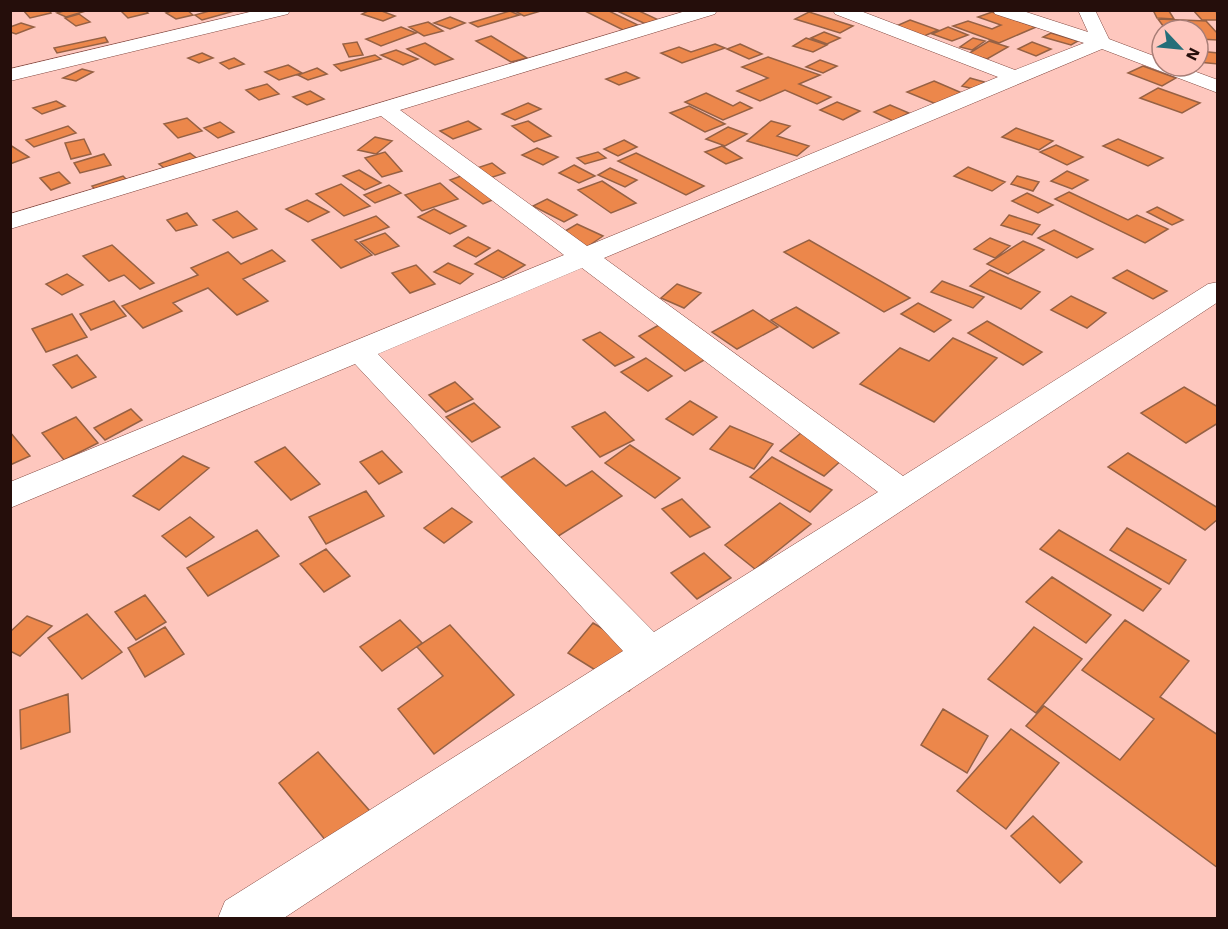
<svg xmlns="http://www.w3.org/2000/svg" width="1228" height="929" font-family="'Work Sans',sans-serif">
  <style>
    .building { fill: #ec874b; stroke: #966144; stroke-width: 1.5 }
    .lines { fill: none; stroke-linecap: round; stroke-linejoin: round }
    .minor-casing { stroke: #81473f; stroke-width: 1 }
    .minor { fill: #fff; fill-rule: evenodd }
  </style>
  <rect width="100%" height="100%" fill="#fec7be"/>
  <path class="building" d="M23 10H49L51 13 30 18Z
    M67 10H89L66 17 57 13Z
    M120 10H145L148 13 128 18Z
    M174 10H187L193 15 176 19 166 13Z
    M213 10H238L202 20 195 15Z
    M370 10H379L395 16 383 21 362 14Z
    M513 10H544L524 16Z
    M583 10H607L638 25 623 30Z
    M615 10H637L661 21 648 25Z
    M1153 10 1169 11 1174 19 1157 18Z
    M1193 10H1216L1218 20H1202Z
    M510 11 519 15 478 27 470 23Z
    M809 12 853 26 840 33 795 19Z
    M992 12 1036 27 999 43 953 26 968 21 992 29 1001 25 978 17Z
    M79 14 90 22 76 26 65 18Z
    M450 17 465 23 450 29 434 23Z
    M1158 19 1206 21 1218 34V40L1198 39V30H1166Z
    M910 20 938 30 922 37 894 27Z
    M428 22 443 31 424 36 409 27Z
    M21 23 34 27 16 34 10 32V27Z
    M401 27 416 33 381 46 366 39Z
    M948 27 968 35 952 41 932 34Z
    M824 32 840 38 827 44 811 38Z
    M1051 33 1078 41 1071 45 1043 37Z
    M491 36 527 58 511 62 476 41Z
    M105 37 108 42 57 53 54 48Z
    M806 38 827 45 813 52 793 46Z
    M973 38 985 41 972 50 960 47Z
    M989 41 1008 47 987 59 968 54Z
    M357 42 363 55 349 57 343 44Z
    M1032 42 1051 49 1036 56 1018 49Z
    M425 43 453 59 435 65 407 49Z
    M715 44 725 48 682 63 661 53 679 47 691 52Z
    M740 44 762 54 749 59 727 49Z
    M396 50 418 59 403 65 381 55Z
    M1198 51 1218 53V64L1198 62Z
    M202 53 213 58 199 63 188 58Z
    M375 55 381 59 341 71 334 65Z
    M768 57 820 75 799 84 831 97 817 104 785 90 760 101 737 91 768 78 742 67Z
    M234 58 244 64 229 69 220 63Z
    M820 60 837 66 823 73 806 67Z
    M288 65 302 73 279 80 265 72Z
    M1143 66 1176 78 1162 86 1128 73Z
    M317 68 327 74 308 80 298 75Z
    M82 69 93 72 76 81 63 78Z
    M626 72 639 78 619 85 606 79Z
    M970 78 984 82 977 90 962 86Z
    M934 81 962 93 936 104 907 92Z
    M267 84 279 94 259 100 246 90Z
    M1158 88 1200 103 1182 113 1140 98Z
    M310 91 324 99 307 105 293 97Z
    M706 93 733 106 740 102 752 108 723 120 685 102Z
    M56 101 65 106 42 114 33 108Z
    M837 102 860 111 843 120 820 110Z
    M528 103 541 109 515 120 502 114Z
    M890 105 909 113 893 121 874 112Z
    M689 106 725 124 705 132 670 113Z
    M187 118 202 131 178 138 164 124Z
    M468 121 481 129 453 139 440 131Z
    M528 121 551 136 534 142 512 126Z
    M771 121 790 126 777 136 809 146 797 156 747 141Z
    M220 122 234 132 218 138 204 128Z
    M68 126 76 133 34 147 26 140Z
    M728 127 747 134 725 146 706 139Z
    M1016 128 1053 141 1039 150 1002 137Z
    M375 137 392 141 376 154 358 150Z
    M84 139 91 154 71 159 65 143Z
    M1118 139 1163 158 1148 166 1103 146Z
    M624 140 637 147 618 156 604 149Z
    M10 145 29 157 10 164Z
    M1056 145 1083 157 1067 165 1040 152Z
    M722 146 742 158 726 164 705 152Z
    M537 148 558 157 543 165 522 155Z
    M385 152 402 171 382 177 365 158Z
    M598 152 606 158 585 164 577 158Z
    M190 153 199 160 168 171 159 164Z
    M636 153 704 186 686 195 618 161Z
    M104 154 111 165 80 173 74 163Z
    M492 163 505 173 490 178 477 168Z
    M574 165 595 176 579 183 559 173Z
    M968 167 1005 182 992 191 954 176Z
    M610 168 637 180 625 187 598 175Z
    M359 170 381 183 365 190 343 176Z
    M1067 171 1088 180 1072 189 1051 181Z
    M59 172 70 183 51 190 40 178Z
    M469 173 502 196 483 204 450 180Z
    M123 176 131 184 99 194 92 186Z
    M1017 176 1039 182 1033 191 1011 184Z
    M602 181 636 203 611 213 578 190Z
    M440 183 458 199 422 211 405 195Z
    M341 184 370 206 344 216 316 194Z
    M389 185 401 193 375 203 364 195Z
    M1069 192 1128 220 1137 215 1168 229 1145 243 1055 199Z
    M1027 193 1053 205 1038 213 1012 201Z
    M547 199 577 215 564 222 533 206Z
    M307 200 329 212 308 222 286 209Z
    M1157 207 1183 220 1172 225 1147 212Z
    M434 209 466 226 450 234 418 217Z
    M237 211 257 229 233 238 213 220Z
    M187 213 197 225 176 231 167 220Z
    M1009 215 1040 225 1032 235 1001 225Z
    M376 216 389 227 355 240 372 255 341 268 312 240Z
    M577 224 603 236 587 247 560 234Z
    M1054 230 1093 249 1077 258 1038 238Z
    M385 233 399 246 375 255 360 242Z
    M468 237 490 248 476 257 454 246Z
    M990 238 1010 246 995 258 974 249Z
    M809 240 910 298 884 312 784 252Z
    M1023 241 1044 250 1008 274 987 264Z
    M112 245 154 283 140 289 124 275 109 281 83 256Z
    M272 250 285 261 243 279 268 301 237 315 208 288 173 303 182 311 143 328 122 306 198 275 191 268 228 252 241 264Z
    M498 250 525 265 503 278 475 264Z
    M448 263 473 274 460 284 434 272Z
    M416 265 435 284 410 293 392 273Z
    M990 270 1040 292 1021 309 970 286Z
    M1127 270 1167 291 1153 299 1113 278Z
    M67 274 83 285 62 295 46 284Z
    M942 281 984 297 973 308 931 292Z
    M677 284 701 293 684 308 661 298Z
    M1071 296 1106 313 1087 328 1051 310Z
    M114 301 126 316 91 330 80 314Z
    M918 303 951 320 934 332 901 314Z
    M796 307 839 333 813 348 771 320Z
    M753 310 778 327 737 349 712 332Z
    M72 314 87 337 46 352 32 329Z
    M987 321 1042 352 1023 365 968 333Z
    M659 325 706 359 685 371 639 336Z
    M600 332 634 357 615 366 583 340Z
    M953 338 997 358 934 422 860 384 900 348 929 361Z
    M77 355 96 377 72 388 53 365Z
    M646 358 672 376 648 391 621 372Z
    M455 382 473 399 446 412 429 395Z
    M1184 387 1218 407V423L1186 443 1141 413Z
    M690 401 717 417 693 435 666 419Z
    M474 403 500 427 472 442 446 417Z
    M131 409 142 420 105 440 94 428Z
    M605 412 634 440 600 457 572 427Z
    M76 417 98 443 64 460 42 433Z
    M730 426 773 444 754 469 710 449Z
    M10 432 30 456 10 465Z
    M801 433 844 458 824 476 780 451Z
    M630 445 680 478 655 498 605 463Z
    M285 447 320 484 291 500 255 462Z
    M382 451 402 472 379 484 360 462Z
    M1128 453 1218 508V519L1205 530 1108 467Z
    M183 456 209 468 159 510 133 496Z
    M772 457 832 490 810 512 750 477Z
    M534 458 566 486 592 471 622 496 552 540 493 482Z
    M366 491 384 516 326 544 309 517Z
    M682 499 710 527 690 537 662 509Z
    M780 503 811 524 755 569 725 545Z
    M452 508 472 522 444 543 424 528Z
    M190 517 214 537 186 557 162 536Z
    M1127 528 1186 560 1169 584 1110 550Z
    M257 530 279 556 208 596 187 568Z
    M1059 530 1161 589 1143 611 1040 549Z
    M326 549 350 576 324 592 300 564Z
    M704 553 731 578 697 599 671 573Z
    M1052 577 1111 615 1086 643 1026 602Z
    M145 595 166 622 136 640 115 612Z
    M87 614 122 652 82 679 48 638Z
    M27 616 52 626 20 656 10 651V632Z
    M400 620 422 643 382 671 360 647Z
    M1125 620 1189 661 1160 697 1218 735V868L1026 726 1044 706 1120 760 1154 719 1082 670Z
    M593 623 654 659 629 691 568 653Z
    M450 625 514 695 434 754 398 709 443 676 417 647Z
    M165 627 184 654 145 677 128 648Z
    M1034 627 1082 659 1036 713 988 679Z
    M68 694 70 732 21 749 20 710Z
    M943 709 988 736 967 773 921 745Z
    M1011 729 1059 763 1006 829 957 791Z
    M318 752 376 818 335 852 279 783Z
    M1033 816 1082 862 1060 883 1011 836Z"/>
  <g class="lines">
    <defs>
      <path id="minor" d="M258 10H290L288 14 10 81V69Z
        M689 10H717L715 14 400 110 587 246 998 77 835 14 833 10H858L1015 70 1084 43 995 14 993 10H1020L1088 32 1078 10H1095L1109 39 1162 59V66H1180L1218 80V93L1102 49 604 258 903 476 1208 284 1218 282V302L284 918H218L225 901 623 651 355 364 10 508V482L564 255 381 116 10 229V214ZM582 268 878 492 654 632 378 354Z"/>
    </defs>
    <use href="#minor" class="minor-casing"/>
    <use href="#minor" class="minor"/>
  </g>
  <rect width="1228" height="929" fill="none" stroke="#250e0b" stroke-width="24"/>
  <g transform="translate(1180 48) rotate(116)"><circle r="28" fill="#fec7be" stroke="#a77d76" stroke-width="1.5"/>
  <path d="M0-4.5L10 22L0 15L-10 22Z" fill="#256e79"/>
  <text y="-9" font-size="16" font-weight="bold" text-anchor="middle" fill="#250e0b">N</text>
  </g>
</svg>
